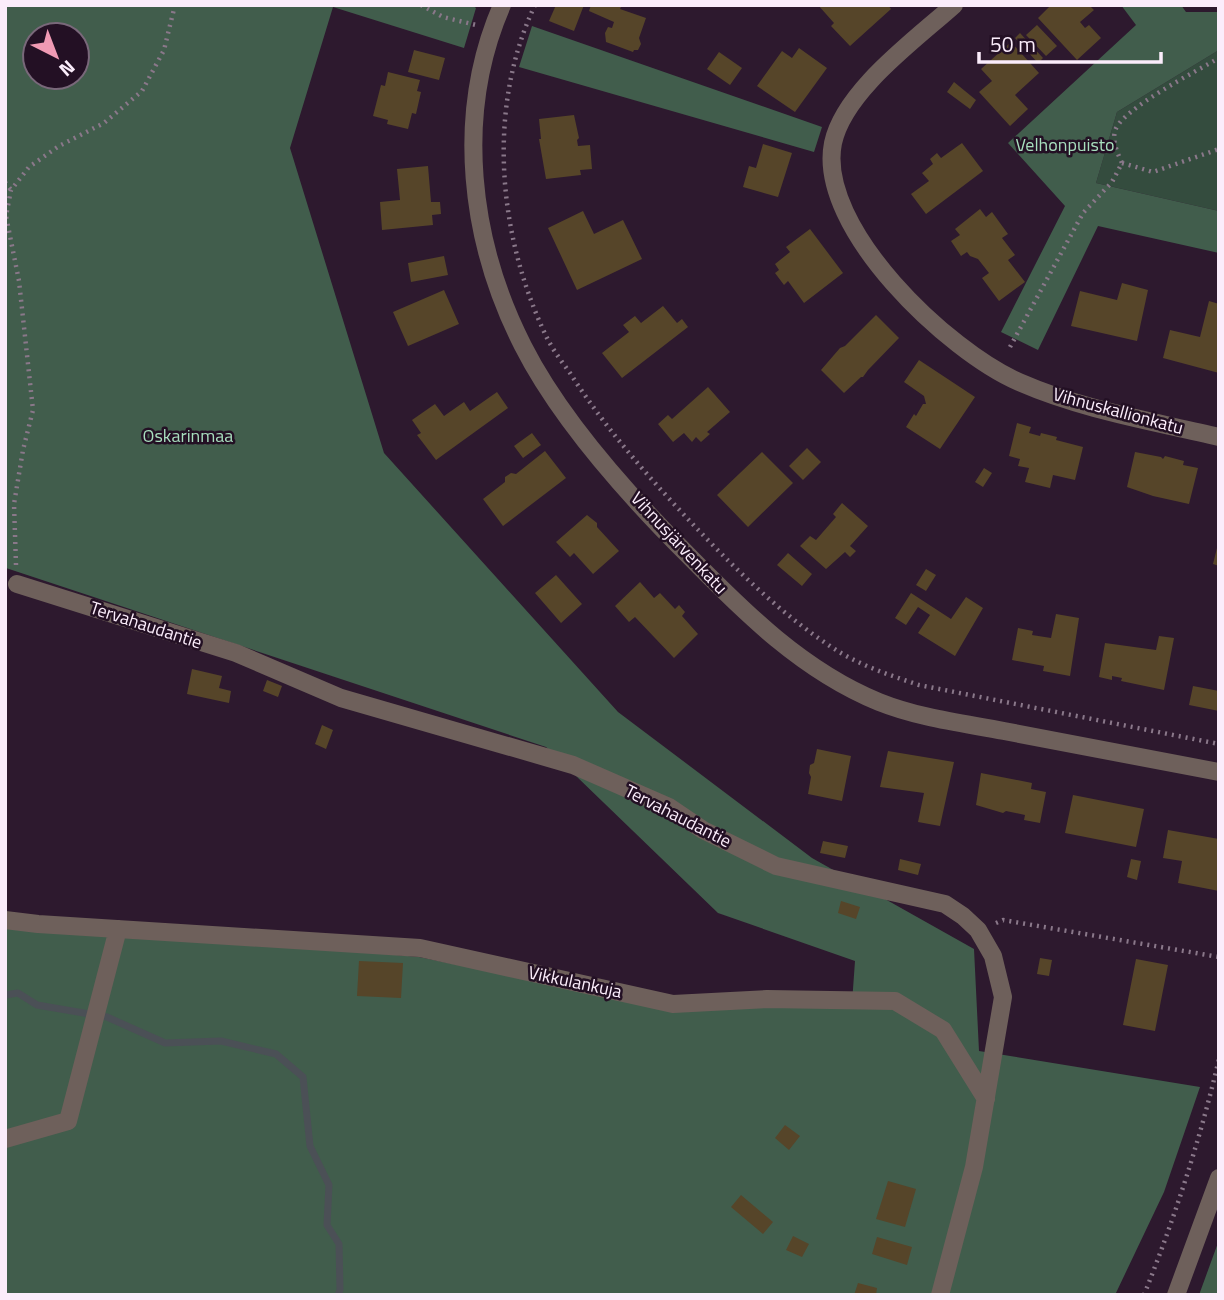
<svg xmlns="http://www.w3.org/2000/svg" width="1224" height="1300" font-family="'Titillium Web',sans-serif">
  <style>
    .green { fill: #344c3e }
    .forest { fill: #415d4c; fill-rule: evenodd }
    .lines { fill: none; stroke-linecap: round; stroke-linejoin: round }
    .stream { stroke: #4b5056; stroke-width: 7 }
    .building { fill: #564529 }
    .path { stroke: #8a788a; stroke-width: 4.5; stroke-dasharray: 2 5; stroke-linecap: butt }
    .minor { stroke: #6e605b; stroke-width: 18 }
    .labels { text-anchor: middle; stroke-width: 5; stroke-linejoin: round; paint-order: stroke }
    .park-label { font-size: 18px; fill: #a8dfbe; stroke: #231024 }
    .street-label { font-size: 18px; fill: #fbedfb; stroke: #231024 }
  </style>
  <rect width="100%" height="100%" fill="#2d192e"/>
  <path class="green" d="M1219 50V211L1096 183 1117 112Z"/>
  <path class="forest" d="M5 5H472L476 8 464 48 333 7 290 148 384 453 618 712 812 858 974 949 979 1051 1200 1087 1164 1192 1115 1295H5V920L419 957 674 1009 852 1003 855 961 718 913 546 747 6 568ZM35 35H77V77H35Z
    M1121 5H1181L1186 12H1219V50L1117 112 1096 183 1219 211V253L1098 226 1038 350 1001 332 1065 206 1008 143 1136 25Z
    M532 26 822 127 814 152 519 67Z
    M1219 1240V1295H1199Z"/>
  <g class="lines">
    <path class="stream" d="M5 995 18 993 37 1005 107 1017 165 1043 221 1041 276 1054 303 1077 310 1146 329 1185 327 1225 339 1244 340 1290 338 1295"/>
  </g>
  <path class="building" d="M556 5H584L574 31 549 21Z
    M591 5H622L620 9 646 18 639 38 641 44 638 50H634L633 52 606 42 605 33 608 27 612 28 614 22 589 11Z
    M818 5H888L891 9 850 46 831 26 834 23Z
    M1051 5H1089L1094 10 1080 22 1085 28 1089 25 1101 38 1077 60 1038 18Z
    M1037 25 1057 46 1046 56 1026 35Z
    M1020 33 1043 58 1038 63 1015 38Z
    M1011 42 1039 73 1015 95 1028 109 1010 126 979 92 992 81 981 69Z
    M799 48 827 68 795 112 757 86 782 51 792 58Z
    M414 50 445 58 439 80 408 72Z
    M719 52 742 68 730 85 707 69Z
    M388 72 420 80 417 91 421 92 416 114 412 113 408 129 387 124 388 120 373 116 381 85 385 86Z
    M954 82 976 100 970 109 947 92Z
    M574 115 579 138 577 140 578 146 590 145 592 169 580 170 581 175 546 179 539 139H541L539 119Z
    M962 143 983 171 926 214 911 194 929 181 922 173 933 164 930 159 937 153 941 158Z
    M763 144 792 153 778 197 743 187 749 166 756 168Z
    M428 166 431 202H440L441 214 432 215 433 225 382 230 380 202 400 200 397 169Z
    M980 209 986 217 992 212 1008 234 1002 238 1015 255 1008 260 1025 282 999 301 982 278 989 273 978 259 970 256 967 252 961 256 951 241 960 235 955 229Z
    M583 211 594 234 623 220 642 259 577 290 548 228Z
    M810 229 843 273 804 303 788 281 784 285 775 273 779 270 775 264 790 252 786 247Z
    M444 256 448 275 411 282 408 263Z
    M1122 283 1148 290 1137 341 1071 326 1080 291 1117 300Z
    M444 290 459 324 408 346 393 312Z
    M1209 301 1219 304V373L1163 358 1170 330 1200 337Z
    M663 306 677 323 682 319 688 327 622 378 602 353 629 332 623 325 635 316 641 323Z
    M876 315 899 338 868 370 863 377H861L844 393 821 370 840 348 845 346Z
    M919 360 975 397 940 449 906 427 914 414 916 416 923 404H926L924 396 904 382Z
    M708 387 730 412 707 432 710 434 701 442 696 437 692 442 684 433 673 442 658 424 668 415 672 419Z
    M497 392 508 408 436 460 417 435 421 433 412 420 435 404 444 416 464 402 470 411Z
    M1017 423 1031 427 1029 433 1040 436 1041 433 1057 437 1056 440 1083 447 1075 480 1053 475 1050 488 1025 482 1029 468 1018 466 1020 459 1009 456Z
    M532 433 541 445 523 458 514 446Z
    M807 448 821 462 803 480 789 466Z
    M545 451 566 478 503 526 483 499 505 482V477L511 473 516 474Z
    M762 452 793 483 748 527 717 495Z
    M1135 452 1161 457 1163 459 1165 456 1184 461 1183 465 1198 468 1189 504 1153 496 1127 487Z
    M984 468 992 473 983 487 975 482Z
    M842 503 868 526 850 546 856 551 850 557 845 552 826 569 800 546 810 536 816 540 836 517 833 514Z
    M587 515 597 523V527L619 551 593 574 574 553 570 557 556 542Z
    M1218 544H1219V566L1213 564Z
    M788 553 812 574 802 586 777 565Z
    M926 569 936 575 926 591 916 585Z
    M556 575 582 604 561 623 535 593Z
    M640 582 654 598 660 593 675 609 679 605 685 612 682 616 698 634 674 658 635 617 629 622 615 606Z
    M911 593 951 619 966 597 983 608 955 656 918 633 930 615 918 607 906 625 895 618Z
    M1056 614 1079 618 1070 676 1043 671 1044 666 1012 660 1018 628 1033 631 1032 635 1051 638Z
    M1159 636 1174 638 1164 690 1121 681 1122 678 1112 676V680L1099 677 1105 643 1156 650Z
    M192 669 222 676 219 688 231 691 229 703 187 694Z
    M267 680 282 686 278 697 263 691Z
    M1193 686 1219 691V711L1189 705Z
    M322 725 333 730 326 749 315 744Z
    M817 749 851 756 842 801 808 794 811 777 809 773 810 765 814 763Z
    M888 751 954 762 940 826 918 822 924 793 880 787Z
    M981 773 1032 783 1031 789 1046 792 1040 823 1024 820 1025 815 1006 811 1003 813 976 805Z
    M1073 795 1144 809 1136 847 1065 833Z
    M1168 830 1219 839V891L1178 883 1182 861 1163 858Z
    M823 841 848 846 845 858 820 853Z
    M900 859 921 864 918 875 898 870Z
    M1131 859 1141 861 1137 880 1127 877Z
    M841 901 860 907 856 919 838 913Z
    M1040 958 1052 960 1049 976 1037 974Z
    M1136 959 1168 965 1155 1031 1123 1025Z
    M359 961 403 963 401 998 357 996Z
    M785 1125 800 1136 789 1150 775 1138Z
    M888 1181 916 1189 905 1227 876 1219Z
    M741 1195 773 1222 763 1234 731 1207Z
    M793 1236 809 1244 802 1257 786 1250Z
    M877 1237 912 1247 907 1265 872 1254Z
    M858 1283 877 1288 876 1295H854Z"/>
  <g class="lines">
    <path class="path" d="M421 5 443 17 476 25
      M535 5C486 109 498 236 547 338 553 350 562 362 570 373 604 426 644 472 686 517 731 565 784 618 841 653 865 667 892 676 919 685L1219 744
      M1122 163 1153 172 1219 149
      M5 182 11 190
      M1010 347 1083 213 1112 182 1122 163C1118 154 1112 142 1115 131 1121 109 1197 71 1219 58
      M16 565 14 504 23 450 33 410 19 281 6 216 11 190 29 167 59 146 104 123 142 91 164 50 175 5
      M996 923 1003 920 1219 957
      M1144 1295C1175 1217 1200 1140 1219 1059"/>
    <path class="minor" d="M502 5C454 115 470 242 523 346 561 421 629 496 688 555 745 613 803 671 879 702 919 718 962 723 1004 731 1075 744 1147 758 1219 772
      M954 5C915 40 844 91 833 143 816 228 949 352 1019 382 1083 410 1152 421 1219 437
      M17 584 236 653 341 698 573 765 669 807 703 830 776 866 945 904 963 916 978 930 993 956 1003 997 974 1167 940 1295
      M5 920 38 924 420 948 673 1004 767 999 895 1001 943 1030 986 1099
      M5 1139 68 1121 118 929
      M1176 1295 1219 1178"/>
  </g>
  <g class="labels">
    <g class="park-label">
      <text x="1065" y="151">Velhonpuisto</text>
      <text x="188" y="442">Oskarinmaa</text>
    </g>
    <g class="street-label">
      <text transform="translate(1118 411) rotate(15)" y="6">Vihnuskallionkatu</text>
      <text transform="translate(679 543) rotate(47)" y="6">Vihnusjärvenkatu</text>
      <text transform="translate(146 625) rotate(18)" y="6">Tervahaudantie</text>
      <text transform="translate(678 816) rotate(27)" y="6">Tervahaudantie</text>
      <text transform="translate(575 982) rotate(12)" y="6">Vikkulankuja</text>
    </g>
  </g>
  <rect width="1224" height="1300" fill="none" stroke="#fbedfb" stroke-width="14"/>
  <g transform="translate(56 56) rotate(138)"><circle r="33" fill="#231024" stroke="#79687a" stroke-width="2"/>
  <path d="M0-5L12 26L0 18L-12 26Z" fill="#f09ab4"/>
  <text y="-10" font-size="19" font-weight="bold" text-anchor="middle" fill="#fbedfb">N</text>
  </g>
  <path d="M979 52v10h182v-10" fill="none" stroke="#fbedfb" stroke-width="3.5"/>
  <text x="990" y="52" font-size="21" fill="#fbedfb" stroke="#231024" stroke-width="5" paint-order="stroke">50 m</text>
</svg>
